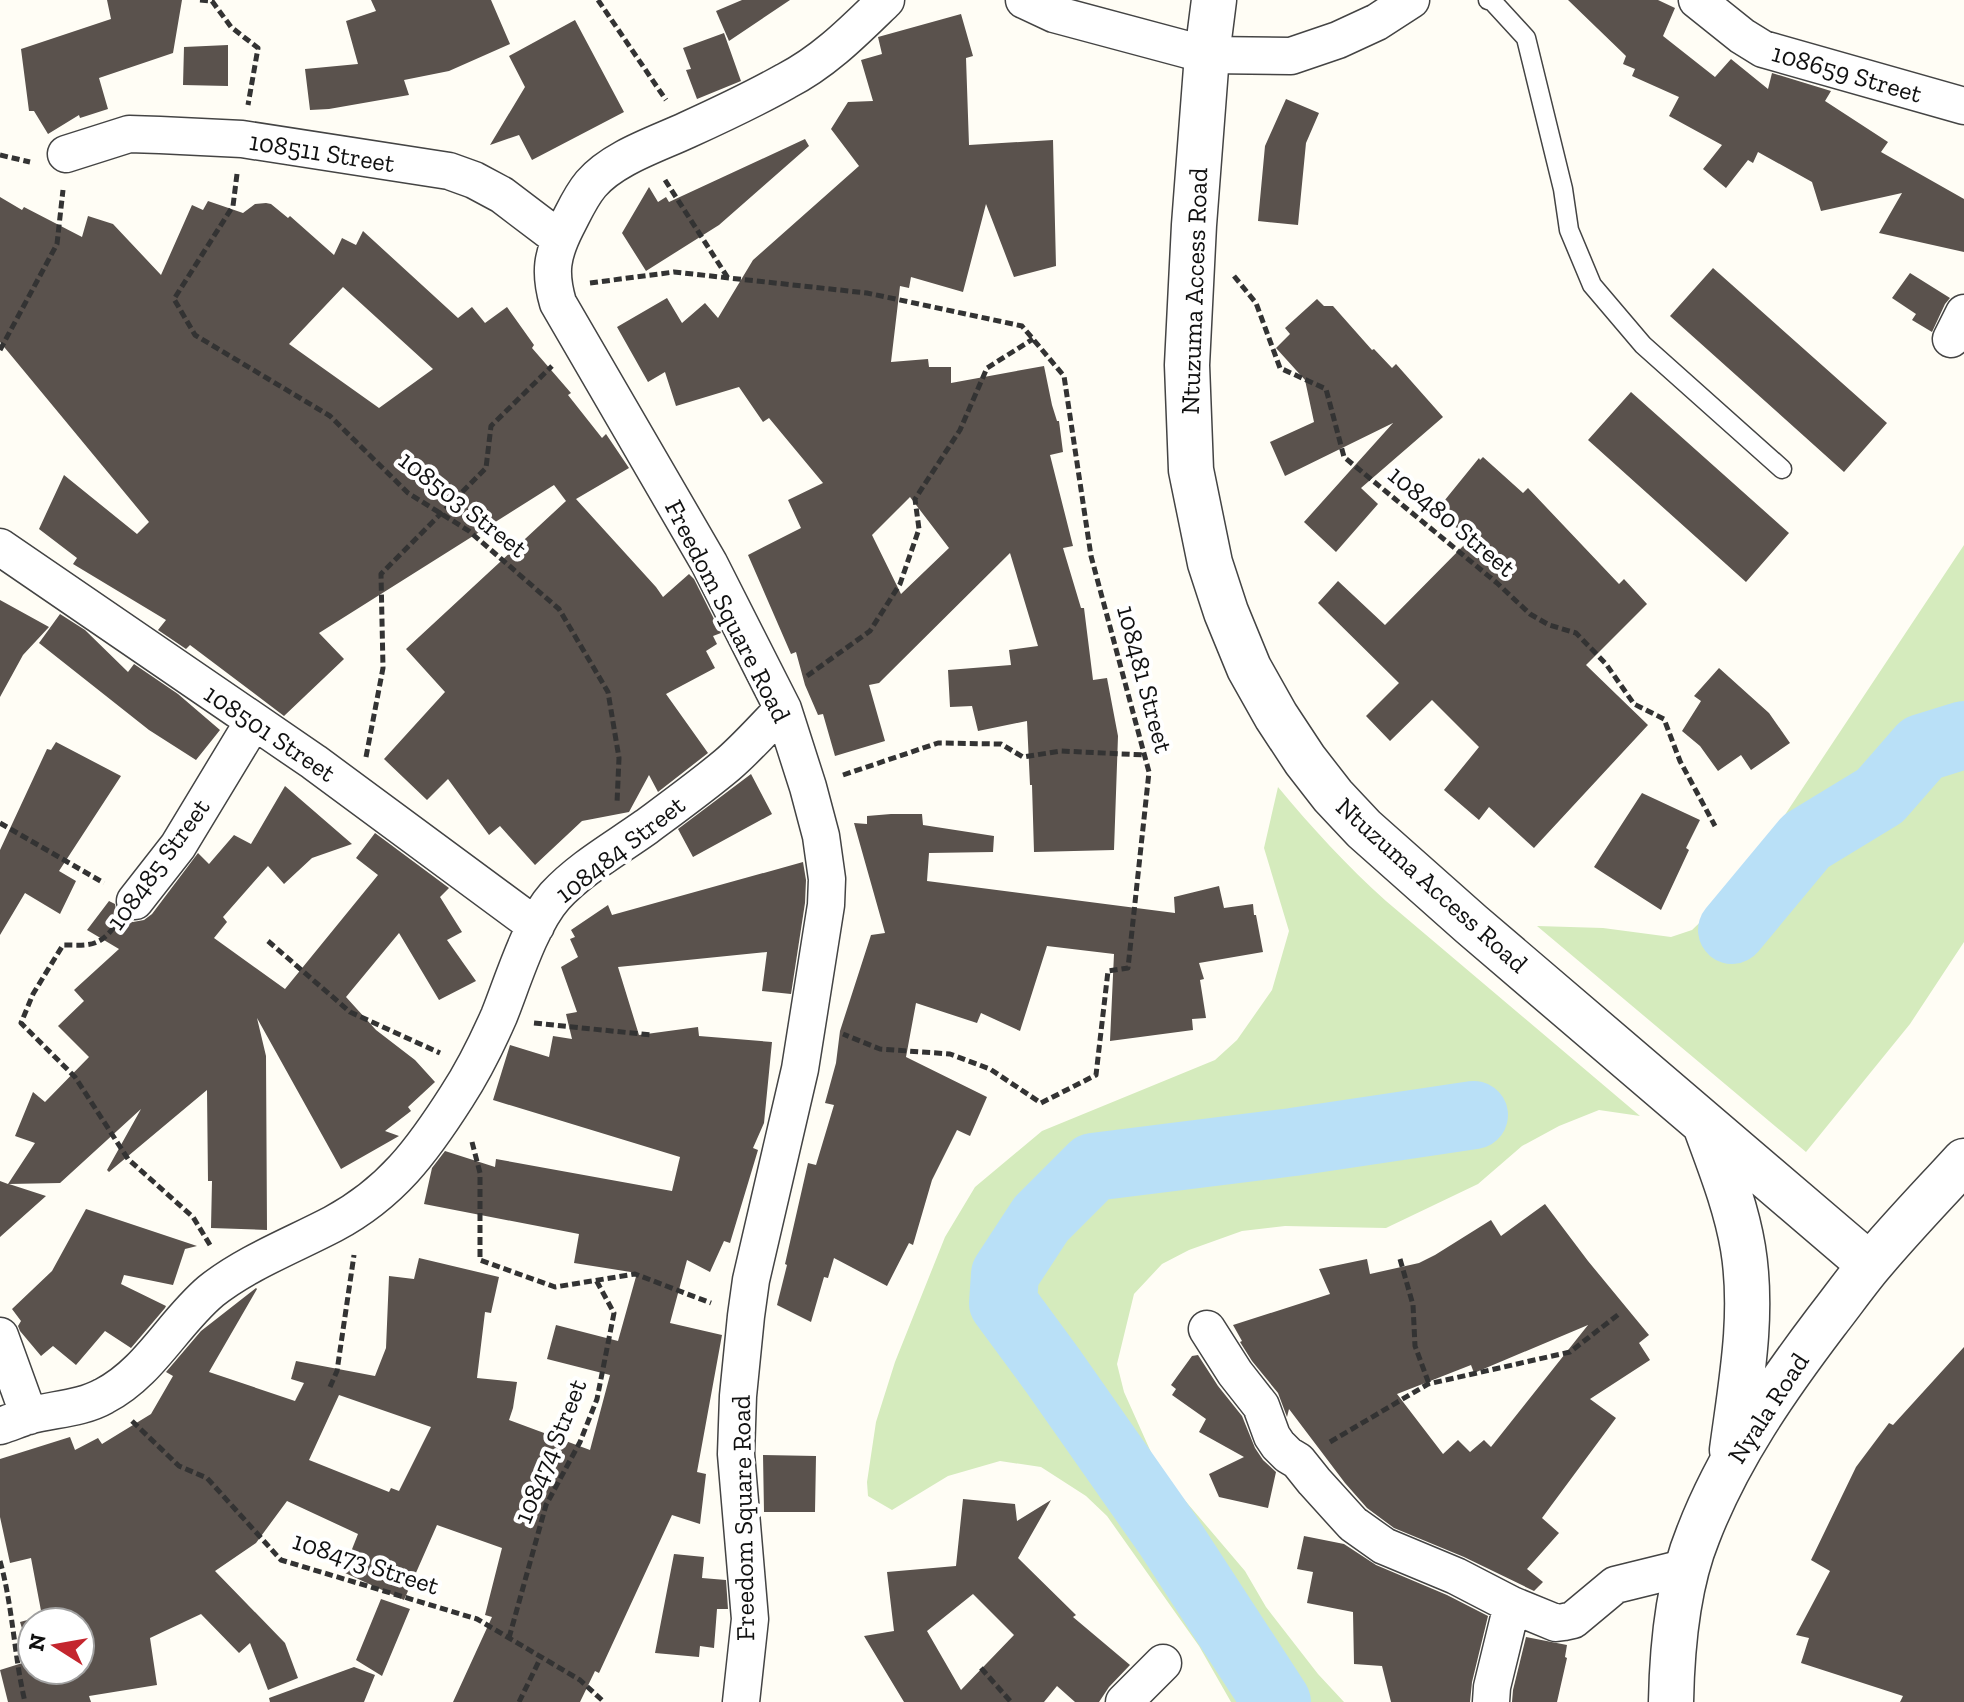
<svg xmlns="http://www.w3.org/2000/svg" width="1964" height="1702" font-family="'Zilla Slab',serif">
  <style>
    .green { fill: #d5ebbd }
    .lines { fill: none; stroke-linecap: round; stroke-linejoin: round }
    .river { stroke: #b9e0f7; stroke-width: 68 }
    .building { fill: #5a524d; fill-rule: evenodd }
    .service-casing { stroke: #444; stroke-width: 21 }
    .minor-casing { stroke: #444; stroke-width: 39 }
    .tertiary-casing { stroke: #444; stroke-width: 47 }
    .path { stroke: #333; stroke-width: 5; stroke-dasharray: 8 4; stroke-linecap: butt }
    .service { stroke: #fff; stroke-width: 18 }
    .minor { stroke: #fff; stroke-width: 36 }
    .tertiary { stroke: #fff; stroke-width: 44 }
    .labels { text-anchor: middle; stroke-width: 8; stroke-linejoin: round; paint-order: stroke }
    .street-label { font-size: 26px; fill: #111; stroke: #fff }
  </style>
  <rect width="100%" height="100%" fill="#fffdf5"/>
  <path class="green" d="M1964 545V942L1910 1024 1806 1152 1537 926 1603 928 1671 937 1692 930 1737 887Z
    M1278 787C1312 828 1347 866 1386 901L1640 1116 1599 1110 1559 1126 1522 1146 1478 1184 1386 1228 1285 1226 1242 1231 1189 1250 1162 1264 1134 1294 1117 1364 1124 1392 1159 1470 1245 1571 1266 1607 1318 1674 1344 1702H1231L1199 1646 1107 1516 1086 1496 1041 1467 1000 1461 948 1476 892 1510 868 1496 867 1482 876 1422 895 1362 945 1237 975 1187 1042 1131 1215 1060 1237 1040 1272 990 1289 931 1264 848Z"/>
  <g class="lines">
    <path class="river" d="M1732 930 1806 841 1880 796 1922 748 1964 735
      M1277 1702 1168 1535 1053 1371 1003 1303 1005 1274 1041 1219 1093 1167 1293 1142 1474 1115"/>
  </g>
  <path class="building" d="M107 0H182L173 53 99 78 108 109 80 118 79 115 48 134 34 111H29L21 49 111 19Z
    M371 0H491L510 44 449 71 404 80 409 95 329 109 310 110 305 69 358 64 346 21 376 11Z
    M742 0H790L729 41 716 11Z
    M1568 0H1658L1675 8 1663 36 1715 77 1731 59 1768 89 1772 73 1831 91 1825 101 1888 142 1881 152 1964 199V252L1879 233 1902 193 1821 211 1812 182 1758 152 1753 163 1748 160 1726 188 1703 169 1722 145 1669 116 1679 97 1632 76 1635 69 1623 64 1626 56Z
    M961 14 973 56 966 58 969 145 1053 140 1056 266 1014 277 986 204 963 292 911 277 909 288 900 286 891 362 928 359 929 367H951V383L1044 366 1052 405 1057 421H1059L1063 452 1050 455 1073 546 1063 548 1081 608H1084L1093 680 1107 678 1118 736 1114 850 1034 852 1032 785H1030L1027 721 978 731 972 706 950 707 948 670 1011 665 1009 650 1038 646 1010 553 879 683 869 685 885 741 835 756 823 714 818 715 805 685 796 652 791 654 748 555 801 528 788 500 823 483 769 418 763 422 739 387 676 406 665 372 648 382 617 327 667 298 682 323 705 303 718 318 753 260 859 166 831 129 848 102 873 101 861 60 882 54 878 37ZM910 497 949 548 901 594 872 535Z
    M575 20 624 112 532 160 519 135 490 145 525 87 509 56Z
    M724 33 741 81 697 99 686 70 691 69 683 48Z
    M228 45V86L183 85 184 47Z
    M1286 99 1319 113 1306 143 1298 225 1258 221 1265 146Z
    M805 139 809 146 719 225 646 271 622 233 649 187 658 202 666 197 669 202Z
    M0 197 22 210 24 207 82 237 88 216 113 224 161 275 192 205 203 210 208 201 243 213 255 204 266 203 271 204 288 218 290 216 334 255 342 238 356 245 363 231 458 318 472 307 485 323 507 307 534 345 532 348 571 393 568 395 602 438 606 434 629 468 576 499 656 587 663 597 689 574 694 579 721 633 713 636 717 644 706 651 715 668 666 694 708 753 658 792 649 775 629 812 582 821 535 865 500 826 489 835 448 779 427 800 384 759 445 692 406 649 566 501 554 485 319 633 344 659 284 716 190 645 186 649 158 630 166 620 73 564 77 558 39 529 64 475 137 534 149 522 0 342ZM343 287 433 369 379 408 289 344Z
    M1713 268 1887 423 1844 472 1670 316Z
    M1910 273 1950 298 1945 304 1932 332 1912 320 1916 314 1892 298Z
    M1317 299 1324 306H1333L1372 350 1374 349 1392 368 1396 364 1443 417 1361 488 1378 504 1336 552 1304 522 1393 423 1285 476 1270 442 1314 422 1305 380 1276 348 1290 334 1285 328Z
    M1631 392 1789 533 1746 582 1588 440Z
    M1483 457 1523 493 1528 488 1619 584 1624 579 1647 604 1586 665 1648 725 1534 848 1489 807 1479 820 1444 790 1479 747 1432 700 1390 741 1366 716 1399 683 1318 603 1338 581 1385 625 1470 539 1436 511 1479 458 1480 460Z
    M0 600 49 627 23 655 0 697Z
    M60 614 85 630 128 672 134 664 178 694 220 730 196 760 149 730 39 643Z
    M1719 668 1769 713 1790 743 1751 770 1741 755 1718 771 1700 746 1682 731 1701 701 1694 696Z
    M56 742 121 776 59 871 76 881 60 914 25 893 0 935V850L47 749 51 750Z
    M751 774 772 814 693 857 678 829Z
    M285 786 352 844 312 858 284 884 268 866 223 917 227 922 214 938 285 989 378 875 356 858 375 833 449 888 440 897 462 932 447 940 476 981 439 1000 399 933 346 997 376 1030 415 1060 435 1082 408 1107 411 1111 385 1131 399 1136 341 1169 257 1018 266 1056 267 1230 211 1228 212 1181H208L207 1090 109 1172 107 1170 141 1109 60 1183 9 1184 46 1196 0 1237V1181L8 1184 35 1143 15 1136 33 1092 45 1102 89 1057 58 1026 84 1001 74 990 119 949 87 930 109 901 115 904 116 910 123 918 133 922 144 920 152 914 198 853 209 864 234 835 251 844Z
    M1642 793 1700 820 1686 848 1689 850 1661 910 1594 867Z
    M891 814H922L923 825 994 836 993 852 929 853 927 881 1175 913 1174 897 1219 886 1224 908 1253 904 1254 915H1256L1263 952 1199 963 1204 979 1200 980 1206 1018 1192 1019 1193 1030 1110 1041 1114 954 1047 946 1020 1031 981 1013 977 1023 916 1003 906 1057 987 1097 970 1136 957 1130 932 1180 913 1245 909 1243 887 1286 834 1258 828 1278 824 1277 811 1322 777 1305 787 1265 785 1264 808 1163 816 1165 834 1105 825 1103 836 1063 840 1031 871 935 885 933 854 823 867 824V816Z
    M803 862 806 880 805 903 791 994 762 991 767 952 618 967 639 1035 698 1027 699 1036 772 1042 764 1123 753 1148 758 1150 730 1243 724 1241 710 1272 687 1260 670 1323 722 1335 697 1472 706 1474 700 1524 672 1515 599 1673 595 1671 580 1702H453L492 1617 485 1615 502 1548 437 1525 404 1600 343 1572 358 1534 287 1501 256 1543 215 1571 285 1643 298 1678 268 1690 250 1643 239 1653 201 1614 150 1638 157 1685 89 1696 91 1702H8L0 1670 32 1660 20 1622 42 1616 31 1558 10 1563 0 1517V1459L70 1437 75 1450 98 1438 102 1444 151 1414 173 1376 166 1372 201 1331 256 1288 257 1289 209 1372 295 1401 304 1383 291 1379 296 1361 375 1376 386 1348 389 1276 414 1279 419 1258 499 1277 491 1313 485 1312 477 1378 517 1382 513 1408 509 1420 590 1450 610 1375 547 1359 556 1325 618 1341 637 1273 574 1263 579 1234 424 1204 432 1168 445 1151 495 1167 496 1159 672 1191 680 1157 493 1100 510 1045 549 1057 553 1036 572 1039 566 1014 577 1012 561 967 578 957 570 939 575 937 571 930 608 905 612 915ZM339 1395 431 1427 399 1491 391 1488 389 1492 309 1460ZM32 1622H80V1670H32Z
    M1545 1204 1588 1261 1649 1335 1639 1343 1650 1360 1590 1399 1616 1418 1542 1518 1559 1533 1527 1569 1543 1582 1534 1591 1464 1557 1394 1528 1367 1508 1345 1483 1289 1409 1287 1417 1278 1393 1252 1361 1240 1342 1242 1341 1233 1325 1330 1294 1319 1269 1367 1259 1370 1274 1419 1263 1435 1255 1491 1220 1501 1236ZM1588 1325 1491 1447 1484 1440 1470 1452 1458 1440 1443 1454 1397 1394 1471 1365 1474 1373Z
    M86 1209 197 1246 185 1249 173 1285 124 1275 121 1284 166 1306 165 1308 131 1348 105 1331 76 1365 53 1346 41 1356 20 1331 18 1326 21 1321 12 1309 52 1271Z
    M1964 1347V1702H1900L1903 1696 1801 1663 1809 1638 1796 1635 1830 1571 1811 1560 1856 1467 1889 1423 1893 1425Z
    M1198 1355 1218 1386 1242 1416 1255 1448 1263 1460 1276 1472 1268 1508 1219 1497 1209 1474 1244 1457 1199 1432 1206 1419 1172 1395 1176 1389 1171 1385 1192 1356Z
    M763 1455 816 1456 815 1512H764Z
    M963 1499 1015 1504 1017 1521 1051 1500 1018 1558 1076 1615 1073 1617 1130 1665 1109 1687 1099 1702H1075L1057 1686 1044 1702H904L864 1636 894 1631 887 1572 956 1566ZM973 1594 1014 1635 961 1690 927 1631Z
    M1304 1536 1344 1544 1376 1565 1447 1595 1488 1616 1472 1682 1470 1702H1391L1382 1666 1354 1664 1353 1612 1307 1603 1313 1572 1297 1569Z
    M674 1554 704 1557 702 1578 726 1580 728 1609H717L714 1648 700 1646 699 1657 655 1653Z
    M381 1599 410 1609 382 1676 356 1660Z
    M1526 1637 1567 1645 1565 1657 1567 1658 1557 1702H1512L1513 1690Z
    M354 1667 375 1675 364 1702H270L269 1698Z"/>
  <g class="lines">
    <defs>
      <path id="service" d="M1488 0 1492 1 1526 38 1563 189 1569 230 1592 285 1643 345 1782 469"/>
      <path id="minor" d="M1024 0 1054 14 1207 55 1291 56 1338 40 1377 22 1411 0
        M1697 0 1742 36 1763 49 1964 106
        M66 154 129 134 160 135 242 139 449 171 474 180 502 195 560 239
        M1951 339 1964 313
        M0 547 314 762 536 926
        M135 901 178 846 253 722
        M1207 1329 1235 1373 1261 1406 1272 1436 1278 1445 1288 1455 1298 1461 1314 1481 1353 1524 1384 1546 1456 1576 1512 1605 1556 1623 1564 1622 1573 1620 1615 1585 1688 1567
        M0 1336 29 1416
        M0 1426C9 1423 19 1419 28 1416 53 1409 81 1409 104 1396 149 1373 173 1323 211 1291 246 1263 293 1245 333 1224 391 1193 422 1151 457 1096 472 1073 488 1041 499 1016 513 981 530 924 555 896 581 868 615 849 646 827 673 807 702 786 727 765 747 748 765 727 783 709
        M741 1702 750 1619 736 1454 738 1396 746 1316 751 1280 800 1069 826 905 827 879 821 836 808 787 783 709 709 563 558 303C549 272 552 255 566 227 574 212 580 197 591 184 613 158 657 144 687 130 720 115 754 99 786 81 825 61 855 30 886 0
        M1124 1702 1163 1663
        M1491 1702 1492 1687 1512 1605"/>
      <path id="tertiary" d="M1214 0 1207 55 1194 225 1187 365 1191 470 1210 563 1226 612 1249 668 1276 716 1305 760 1333 796 1364 829 1471 924 1870 1265
        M1705 1125C1720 1166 1736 1206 1743 1248 1754 1315 1741 1383 1732 1450
        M1671 1702C1672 1649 1678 1584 1698 1535 1728 1457 1776 1388 1826 1322 1841 1303 1855 1283 1870 1265 1900 1229 1933 1195 1964 1161"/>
    </defs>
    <use href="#service" class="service-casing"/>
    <use href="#minor" class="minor-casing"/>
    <use href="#tertiary" class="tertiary-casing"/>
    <path class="path" d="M200 0 212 1 231 27 258 48 248 105
      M598 0 666 100
      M0 155 30 162
      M237 174 233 206 174 299 195 335 330 416 408 493 469 531 559 609 608 692 619 758 617 803
      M665 180 728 278
      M1234 276 1256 303 1280 368 1326 389 1344 457 1497 583 1530 614 1549 625 1576 633 1606 664 1634 704 1664 719 1680 761 1715 826
      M590 283 674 272 867 293 1022 326 1064 376 1091 556 1149 772 1128 968 1108 971 1096 1075 1041 1103 990 1069 950 1054 880 1049 843 1034
      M0 350 57 244 63 190
      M807 676 870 631 900 584 919 529 915 499 960 430 987 368 1033 339
      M366 757 383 668 381 574 486 468 491 426 552 366
      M843 775 938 743 1001 744 1023 757 1061 751 1145 755
      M0 823 104 883
      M114 927C98 948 87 945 63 945L33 994 21 1023 75 1077 128 1159 193 1217 210 1245
      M268 941 350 1012 440 1053
      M534 1023 651 1035
      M472 1142 480 1173V1260L555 1287 635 1274 711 1303
      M1400 1259 1413 1305 1415 1346 1429 1384
      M330 1387 337 1371 354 1255
      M132 1421 179 1466 207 1478 281 1560 477 1619 580 1680 604 1702
      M1330 1442 1428 1384 1570 1352 1619 1314
      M0 1561C13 1607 14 1656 25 1702
      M509 1638 546 1505 580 1442 597 1399 614 1313 596 1280
      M981 1668 1011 1702
      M519 1702 541 1657"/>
    <use href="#service" class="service"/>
    <use href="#minor" class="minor"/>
    <use href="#tertiary" class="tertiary"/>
  </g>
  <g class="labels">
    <g class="street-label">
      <text transform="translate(1847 73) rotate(16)" y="9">108659 Street</text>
      <text transform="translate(322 152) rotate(9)" y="9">108511 Street</text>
      <text transform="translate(1194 291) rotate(-88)" y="9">Ntuzuma Access Road</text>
      <text transform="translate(463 504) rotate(38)" y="9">108503 Street</text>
      <text transform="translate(1452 521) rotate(40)" y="9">108480 Street</text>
      <text transform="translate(728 611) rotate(63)" y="9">Freedom Square Road</text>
      <text transform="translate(1145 679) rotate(75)" y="9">108481 Street</text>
      <text transform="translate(270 733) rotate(34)" y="9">108501 Street</text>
      <text transform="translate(620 849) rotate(-38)" y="9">108484 Street</text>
      <text transform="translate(158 864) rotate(-54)" y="9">108485 Street</text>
      <text transform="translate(1432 885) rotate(42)" y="9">Ntuzuma Access Road</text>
      <text transform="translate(1768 1408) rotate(-57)" y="9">Nyala Road</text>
      <text transform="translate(550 1451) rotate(-68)" y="9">108474 Street</text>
      <text transform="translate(743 1518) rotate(-91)" y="9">Freedom Square Road</text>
      <text transform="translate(366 1563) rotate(18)" y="9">108473 Street</text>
    </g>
  </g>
  <g transform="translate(56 1646) rotate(281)"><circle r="38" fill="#ffffff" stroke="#a0a0a0" stroke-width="2"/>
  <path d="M0-6L14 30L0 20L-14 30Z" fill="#c4262e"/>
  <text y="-12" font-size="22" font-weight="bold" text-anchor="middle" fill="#111111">N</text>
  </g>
</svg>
